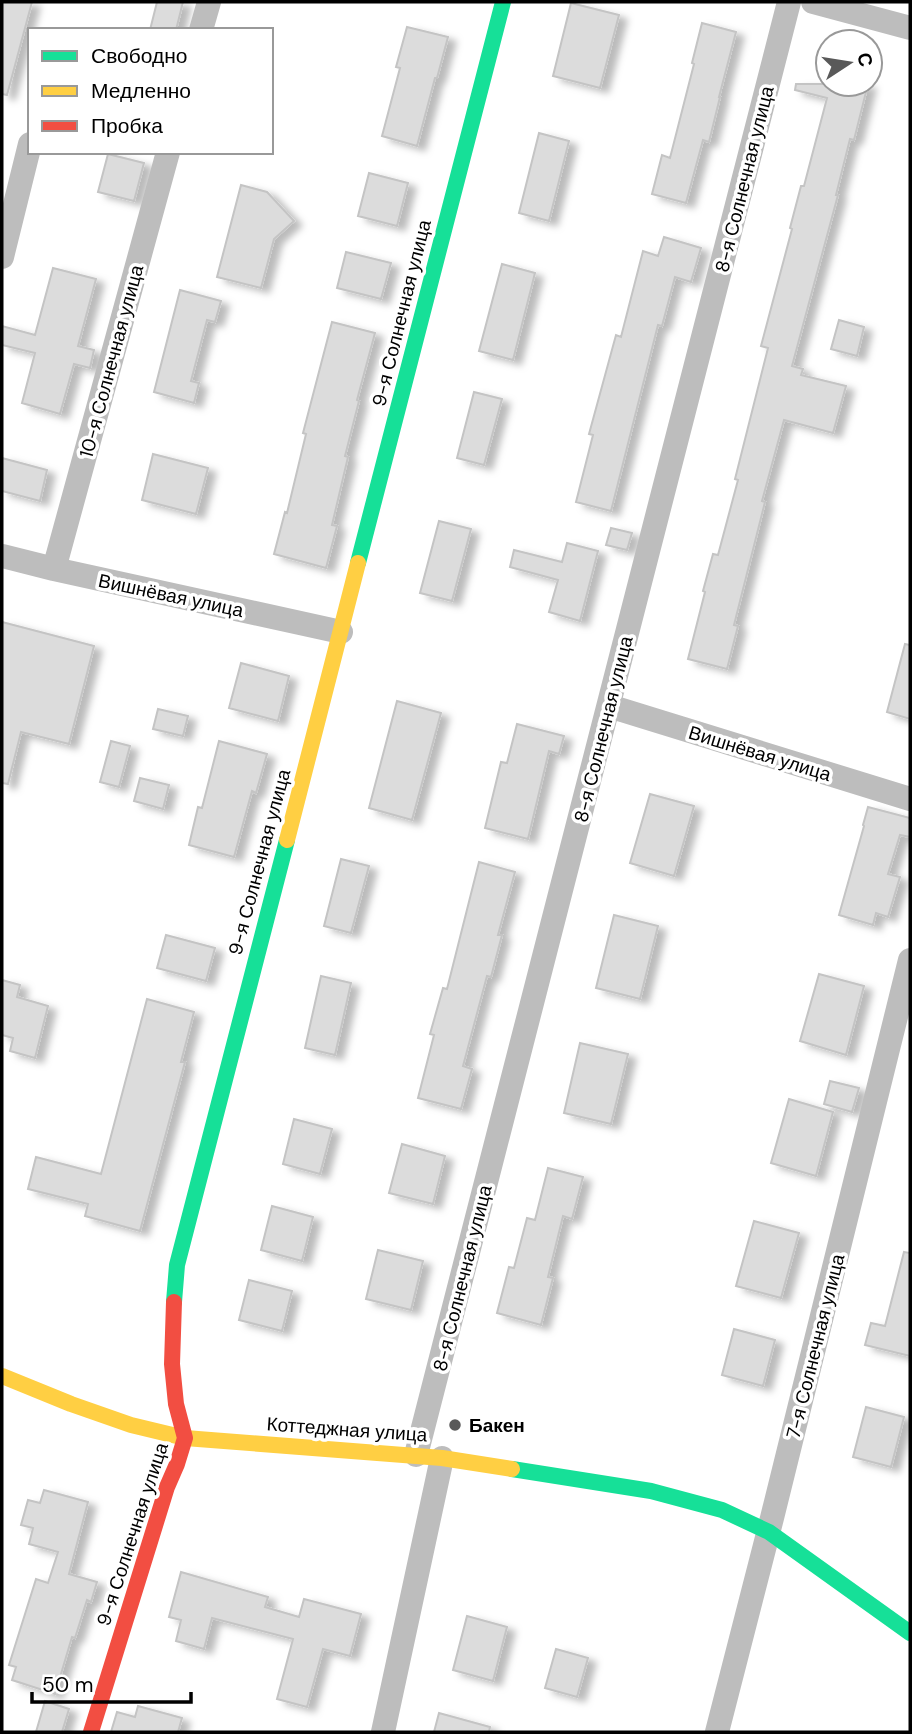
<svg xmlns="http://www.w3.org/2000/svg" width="912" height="1734" font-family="'DM Sans',sans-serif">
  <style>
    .building { fill: #dcdcdc; stroke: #c4c4c4; stroke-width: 2; filter: url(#shadow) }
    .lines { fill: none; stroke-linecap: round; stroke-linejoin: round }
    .street { stroke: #bdbdbd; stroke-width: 24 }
    .fast { stroke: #16e098; stroke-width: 16 }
    .slow { stroke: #ffcf43; stroke-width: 16 }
    .jam { stroke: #f24e42; stroke-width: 16 }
    .poi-dot { fill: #595959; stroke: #fff; stroke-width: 2.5 }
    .labels { text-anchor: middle; stroke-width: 7; stroke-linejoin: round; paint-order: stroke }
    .street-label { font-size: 19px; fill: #000; stroke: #fff }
    .poi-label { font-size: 19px; font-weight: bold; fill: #000; stroke: #fff; text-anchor: start }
  </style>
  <defs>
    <filter id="shadow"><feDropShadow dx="8" dy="4.5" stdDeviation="3.5" flood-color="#0004"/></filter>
  </defs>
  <rect width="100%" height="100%" fill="#fff"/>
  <path class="building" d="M2 2H32L7 95 2 94Z
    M157 2H183L176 30H150Z
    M571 3 619 15 600 88 553 76Z
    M702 23 736 32 719 97H720L709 142 703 140 686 203 652 194 662 155 670 158 694 64 692 63Z
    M407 27 448 37 437 78H435L417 146 382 136 400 68 396 67Z
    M796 84H868L854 140 850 139 836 195H838L792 366 803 369 801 375 846 386 833 433 784 420 762 501 765 502 734 625 738 626 727 669 688 659 705 592 703 591 713 554 718 555 738 480 735 479 768 348 761 346 792 229 790 228 801 186H804L827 98 795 90Z
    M539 133 569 141 549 221 519 213Z
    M108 154 144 163 134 201 98 192Z
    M369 173 408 183 397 226 358 216Z
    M241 185 267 192 294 221 274 239 261 288 217 277Z
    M664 237 701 248 691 282 675 277 662 326 658 325 611 511 576 502 593 435 589 434 616 335 621 337 643 251 658 256Z
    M346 252 391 263 381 299 337 288Z
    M502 264 535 273 513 360 479 351Z
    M53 268 96 279 78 346 94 350 90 368 74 364 60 414 22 403 35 353 2 345V326L35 335Z
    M180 290 221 301 215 322 207 320 191 381 199 383 194 403 154 392Z
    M839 320 864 327 857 356 831 349Z
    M332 322 375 333 357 400 359 401 345 456 348 457 332 525 337 526 326 568 274 554 285 512 287 513 306 434 303 433Z
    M474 392 502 399 484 465 457 458Z
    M153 454 208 468 196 514 142 500Z
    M2 458 47 470 40 501 2 491Z
    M439 521 471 529 452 601 420 593Z
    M611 528 632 533 627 550 606 545Z
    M567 543 598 551 580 621 549 612 558 580 510 567 514 550 562 562Z
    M2 622 94 646 69 744 21 732 8 784 2 783Z
    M905 644 910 645V719L887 712Z
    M241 663 289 676 278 721 229 708Z
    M397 701 441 713 412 820 369 808Z
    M158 709 188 716 183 736 153 729Z
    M517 724 564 736 559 754 549 751 528 839 485 828 501 762 507 763Z
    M111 741 130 746 119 787 100 782Z
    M219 741 267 754 256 793 252 791 234 857 189 845 198 807 202 808Z
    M140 778 169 785 163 809 134 801Z
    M650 794 694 806 674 876 630 863Z
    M868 807 910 818V837L900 835 888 874 900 877 888 917 876 913 873 925 839 915 864 826 863 825Z
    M341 859 369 866 351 933 324 926Z
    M479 862 515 872 498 935H502L491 977 487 976 463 1066 472 1069 461 1109 418 1098 434 1035 430 1034 443 988 447 989Z
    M614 915 658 926 640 999 596 988Z
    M166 935 215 948 206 981 157 968Z
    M819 974 864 986 846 1055 800 1041Z
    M321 976 351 983 335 1055 305 1048Z
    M2 980 20 985 17 997 48 1006 35 1058 10 1051 13 1038 2 1035Z
    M147 999 194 1012 181 1062H185L140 1231 85 1216 88 1204 28 1189 36 1157 101 1174Z
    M580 1043 628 1054 611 1124 564 1113Z
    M830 1081 859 1088 852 1112 824 1104Z
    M789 1099 833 1112 816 1176 771 1163Z
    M294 1119 332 1129 320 1174 283 1164Z
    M402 1144 445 1156 433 1204 389 1193Z
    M548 1168 583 1177 572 1219 563 1216 548 1277 553 1278 541 1325 497 1313 509 1267 514 1268 527 1218 535 1220Z
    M272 1206 313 1217 302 1261 261 1250Z
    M754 1221 799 1233 781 1298 736 1286Z
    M378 1250 423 1261 411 1310 366 1299Z
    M904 1252 910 1253V1356L865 1345 871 1323 885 1326Z
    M249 1280 292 1291 282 1331 239 1320Z
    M734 1329 775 1340 763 1386 722 1375Z
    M866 1407 904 1417 891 1467 853 1457Z
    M44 1490 88 1502 69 1574 97 1582 91 1602 87 1600 75 1638 72 1637 55 1694 12 1680 16 1667 9 1665 36 1579 48 1583 58 1552 29 1544 33 1528 21 1525 28 1500 40 1503Z
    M181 1572 268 1597 265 1607 299 1617 304 1599 361 1614 350 1656 323 1649 307 1707 277 1699 293 1639 212 1618 204 1649 176 1641 181 1620 169 1617Z
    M467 1616 507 1627 493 1681 453 1670Z
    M556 1649 588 1658 577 1697 545 1688Z
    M45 1701 69 1709 62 1732H36Z
    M138 1706 182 1718 178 1732H111L117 1712 135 1717Z
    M439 1713 490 1727 489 1732H434Z"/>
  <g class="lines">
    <path class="street" d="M813 2 910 28
      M201 30 209 2
      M2 257 30 144
      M2 556 54 569 341 632
      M54 569 168 152
      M609 706 910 799
      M416 1455 789 2
      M383 1732 442 1458
      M717 1732 772 1518 910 960"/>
    <path class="fast" d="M358 563 503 2
      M174 1302 177 1265 287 840
      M512 1469 651 1491 722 1510 769 1532 910 1633"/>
    <path class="slow" d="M287 840 358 563
      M2 1376 71 1404 131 1425 185 1438 442 1458 512 1469"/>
    <path class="jam" d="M91 1732 167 1487 177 1464 185 1438 176 1404 172 1364 174 1302"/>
  </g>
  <circle class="poi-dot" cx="455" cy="1425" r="7"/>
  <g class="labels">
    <g class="street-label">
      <text transform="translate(744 179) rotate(-76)" y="7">8-я Солнечная улица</text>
      <text transform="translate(401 313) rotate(-76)" y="7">9-я Солнечная улица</text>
      <text transform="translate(111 361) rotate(-75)" y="7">10-я Солнечная улица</text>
      <text transform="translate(171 595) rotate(12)" y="7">Вишнёвая улица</text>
      <text transform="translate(603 729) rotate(-76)" y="7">8-я Солнечная улица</text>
      <text transform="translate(760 753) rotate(17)" y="7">Вишнёвая улица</text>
      <text transform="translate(259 862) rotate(-75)" y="7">9-я Солнечная улица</text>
      <text transform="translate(462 1278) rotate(-76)" y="7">8-я Солнечная улица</text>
      <text transform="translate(815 1346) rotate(-76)" y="7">7-я Солнечная улица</text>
      <text transform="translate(347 1429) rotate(4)" y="7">Коттеджная улица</text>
      <text transform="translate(132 1534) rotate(-72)" y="7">9-я Солнечная улица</text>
    </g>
    <g class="poi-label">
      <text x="469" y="1432">Бакен</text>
    </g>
  </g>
  <rect width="912" height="1734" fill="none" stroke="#000000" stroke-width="7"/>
  <rect x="28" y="28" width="245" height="126" fill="#ffffff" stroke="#999999" stroke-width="2"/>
  <rect x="42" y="51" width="35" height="10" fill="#16e098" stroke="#999999" stroke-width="2"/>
  <text x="91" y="63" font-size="21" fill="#000000">Свободно</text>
  <rect x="42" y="86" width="35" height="10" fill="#ffcf43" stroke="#999999" stroke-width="2"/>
  <text x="91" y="98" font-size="21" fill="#000000">Медленно</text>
  <rect x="42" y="121" width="35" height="10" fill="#f24e42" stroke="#999999" stroke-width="2"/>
  <text x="91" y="133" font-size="21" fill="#000000">Пробка</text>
  <g transform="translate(849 63) rotate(78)"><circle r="33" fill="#ffffff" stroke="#999999" stroke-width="2"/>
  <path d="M0-5L12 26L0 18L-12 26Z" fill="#595959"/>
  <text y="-10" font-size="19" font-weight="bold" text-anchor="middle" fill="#000000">С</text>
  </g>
  <path d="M32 1692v10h159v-10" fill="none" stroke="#000000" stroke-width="3.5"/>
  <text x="42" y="1692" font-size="21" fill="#000000" stroke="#ffffff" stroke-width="5" paint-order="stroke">50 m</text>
</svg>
